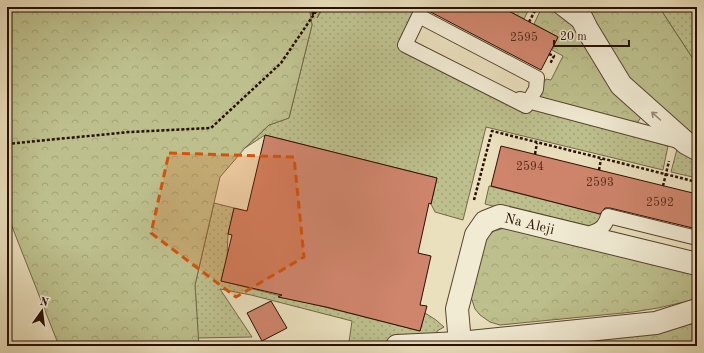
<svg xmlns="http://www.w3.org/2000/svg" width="704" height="353" font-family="'Old Standard TT',serif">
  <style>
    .grass { fill: url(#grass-dots); stroke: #736846 }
    .forest { fill: url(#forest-crowns); stroke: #736846 }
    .building { fill: #cf856c; stroke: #290f00 }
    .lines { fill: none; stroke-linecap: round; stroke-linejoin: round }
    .service-casing { stroke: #59432f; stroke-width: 16 }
    .minor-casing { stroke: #59432f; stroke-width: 24 }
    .path { stroke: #290f00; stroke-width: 2.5; stroke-dasharray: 3 2; stroke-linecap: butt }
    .service { stroke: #f1ebd4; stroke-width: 14 }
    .minor { stroke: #f1ebd4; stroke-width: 22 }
    .oneway { stroke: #978875 }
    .marked { fill: #d5520b; fill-opacity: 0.2; stroke: #d5520b; stroke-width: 3; stroke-dasharray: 8 5; stroke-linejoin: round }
    .labels { text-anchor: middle; stroke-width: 3; stroke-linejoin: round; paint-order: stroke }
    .number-label { font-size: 12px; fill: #522c1b }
    .street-label { font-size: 14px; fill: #290f00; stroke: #f1ebd4 }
  </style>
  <defs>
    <pattern id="grass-dots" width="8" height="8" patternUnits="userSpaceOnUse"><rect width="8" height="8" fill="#bdc08d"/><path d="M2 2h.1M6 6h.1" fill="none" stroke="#a2a478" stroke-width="1.8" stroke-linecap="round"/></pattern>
    <pattern id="forest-crowns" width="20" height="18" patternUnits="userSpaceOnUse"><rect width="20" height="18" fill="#bdc08d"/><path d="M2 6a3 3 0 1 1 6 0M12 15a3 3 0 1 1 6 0" fill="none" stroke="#a2a478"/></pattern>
  </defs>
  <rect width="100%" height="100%" fill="#eae0bd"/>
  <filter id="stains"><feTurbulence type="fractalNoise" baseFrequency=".005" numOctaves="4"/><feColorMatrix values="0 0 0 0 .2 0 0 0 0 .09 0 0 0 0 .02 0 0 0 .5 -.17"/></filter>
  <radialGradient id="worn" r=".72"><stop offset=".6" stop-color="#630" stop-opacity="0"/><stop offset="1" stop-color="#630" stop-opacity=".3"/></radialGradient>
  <path class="grass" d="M309 7H322L317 18 324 7H408L420 14 405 44 522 105 668 146 663 170 486 127 463 220 435 212 431 204 437 178 265 135 245 148 269 125 289 118 312 25Z
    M501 7H530L524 19Z
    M659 7H697V65Z
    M677 149 697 154V178L671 172Z
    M489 186 608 216 593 232 485 204Z
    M214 203 234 208 228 234 227 257 221 281 420 331 425 313 436 320 444 327 437 331V341L349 342 352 321 251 295 220 289 252 337 198 338 195 285Z"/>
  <path class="forest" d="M7 7H309L312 25 289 118 269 125 245 148 220 177 195 285 199 346H59L11 224 7 221Z
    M542 7H549L573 25 641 117 638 122 634 124 541 100 537 94 546 79 551 80 563 56 552 50 558 37 534 24Z
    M583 7H659L697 65V136L647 102 614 63Z
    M508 227 697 272V299L658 308 633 312 500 325 490 322 480 315 475 309 469 291 485 239 494 231Z
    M697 323V346H568L567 340 659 330Z"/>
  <path class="building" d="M402 7H501L558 37 541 70 423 8H418L414 9 411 12Z
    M265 135 437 178 431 204 429 203 418 253 431 256 420 305 427 306 420 331 326 307 278 297 282 295 221 281 232 235 228 234 234 208 247 211Z
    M501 146 697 194V229L610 208H605L600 214 491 186Z
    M271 301 287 328 262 341 247 313Z"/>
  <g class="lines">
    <defs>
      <path id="service" d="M560 7 582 24
        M419 16 537 78 536 89 526 106 405 45Z
        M520 99 682 142
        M591 241 593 232C602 230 606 224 608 216L697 238"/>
      <g id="minor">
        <path d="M576 7 587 29 621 85 686 143 697 149"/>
        <path id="s1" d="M460 343 457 309 476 235 485 222 500 216 697 264"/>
        <path d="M397 346 460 343 656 323 697 310"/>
      </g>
    </defs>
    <use href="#service" class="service-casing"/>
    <use href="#minor" class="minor-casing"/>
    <path class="path" d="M312 7 313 15
      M529 22 537 7
      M549 54 554 56 550 64
      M7 144 129 132 211 128 281 63 319 7
      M535 154 537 143
      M599 170 601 159
      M663 186 669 161
      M474 200 492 131 697 182"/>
    <use href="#service" class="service"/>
    <use href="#minor" class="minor"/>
  </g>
  <defs><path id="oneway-shaft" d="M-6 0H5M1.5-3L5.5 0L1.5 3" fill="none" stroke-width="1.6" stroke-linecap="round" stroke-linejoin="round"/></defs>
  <use class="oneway" href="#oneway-shaft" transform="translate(656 116) rotate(-138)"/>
  <path class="marked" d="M169 153 294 157 304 257 236 297 151 233Z"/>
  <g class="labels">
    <g class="number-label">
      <text x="524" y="41">2595</text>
      <text x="530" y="170">2594</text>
      <text x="600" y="186">2593</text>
      <text x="660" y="206">2592</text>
    </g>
    <g class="street-label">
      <text dy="5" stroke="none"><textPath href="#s1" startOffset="173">Na Aleji</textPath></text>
    </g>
  </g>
  <rect width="704" height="353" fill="none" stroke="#eae0bd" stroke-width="24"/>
  <rect x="8" y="8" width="688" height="337" fill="none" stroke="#290f00" stroke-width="2"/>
  <rect x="12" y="12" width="680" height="329" fill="none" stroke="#290f00"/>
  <g transform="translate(42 311) rotate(14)" stroke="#f1ebd4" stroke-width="3" paint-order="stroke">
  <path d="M0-3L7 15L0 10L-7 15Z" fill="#290f00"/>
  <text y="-6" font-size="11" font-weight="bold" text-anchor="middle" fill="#290f00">N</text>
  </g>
  <path d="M554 40v6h75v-6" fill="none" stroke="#290f00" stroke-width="2"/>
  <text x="560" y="40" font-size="12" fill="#290f00" stroke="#f1ebd4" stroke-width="3" paint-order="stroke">20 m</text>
  <rect width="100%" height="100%" filter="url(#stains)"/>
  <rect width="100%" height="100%" fill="url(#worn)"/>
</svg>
